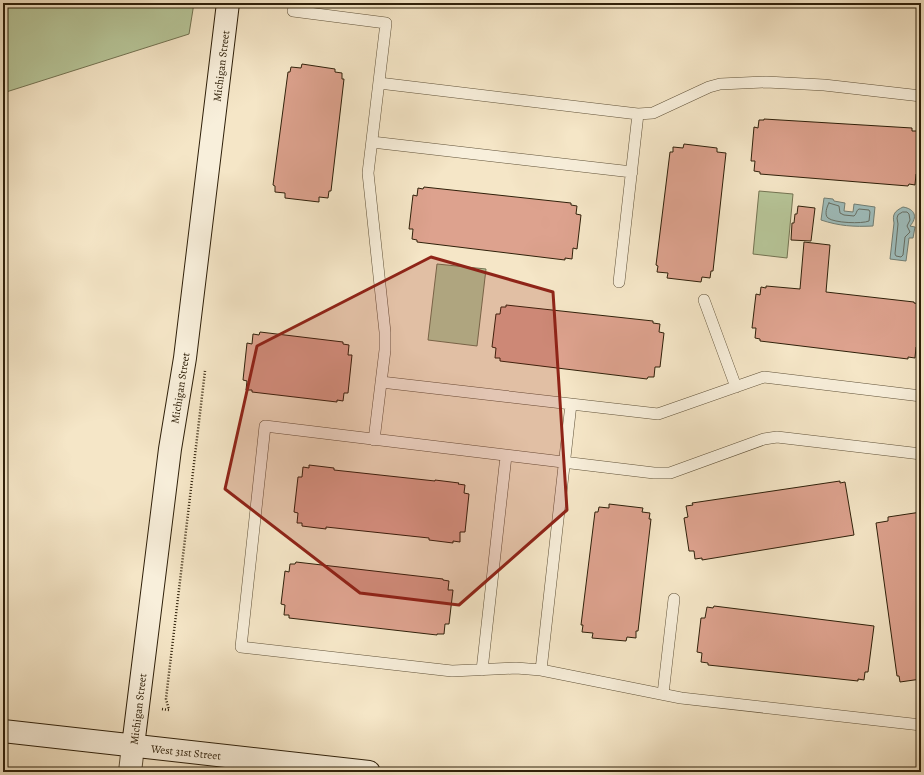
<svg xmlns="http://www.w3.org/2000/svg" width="924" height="775" font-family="Alegreya,serif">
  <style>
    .green { fill: #b7c699; stroke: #737352 }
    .water { fill: #9fbebd; stroke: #727f75 }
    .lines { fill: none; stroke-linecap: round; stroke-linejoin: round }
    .shore { stroke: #676f64; stroke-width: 1 }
    .building { fill: #dda28e; stroke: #2f200a }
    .lane-casing { stroke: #605239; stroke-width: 12 }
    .street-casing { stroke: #605239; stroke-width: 24 }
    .secondary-casing { stroke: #2f200a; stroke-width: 24 }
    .path { stroke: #2f200a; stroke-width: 2.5; stroke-dasharray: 1 2; stroke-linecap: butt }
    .lane { stroke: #f8efdb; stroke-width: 11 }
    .street { stroke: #f8efdb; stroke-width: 22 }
    .secondary { stroke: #f8efdb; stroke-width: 22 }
    .marked { fill: #8f2418; fill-opacity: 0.2; stroke: #8f2418; stroke-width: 3; stroke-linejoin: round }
    .labels { text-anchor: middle; stroke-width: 3; stroke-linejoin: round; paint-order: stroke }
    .street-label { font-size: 11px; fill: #2f200a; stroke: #f8efdb }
  </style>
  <rect width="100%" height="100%" fill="#f5e6c7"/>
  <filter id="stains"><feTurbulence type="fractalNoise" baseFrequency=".005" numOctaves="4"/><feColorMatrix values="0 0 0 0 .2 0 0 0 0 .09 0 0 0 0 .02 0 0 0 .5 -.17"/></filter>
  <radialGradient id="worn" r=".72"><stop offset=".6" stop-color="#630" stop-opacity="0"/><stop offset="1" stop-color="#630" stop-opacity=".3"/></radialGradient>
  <path class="green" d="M3 3H194L189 34 3 93Z
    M759 191 793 194 787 258 753 254Z
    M437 264 486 269 477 346 428 340Z"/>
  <path class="water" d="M824 198 833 199 834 201 845 203 844 211 853 212 854 204 875 207 873 226C854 227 839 226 821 220Z
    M903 207C915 209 918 217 910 226L915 227 913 238H909L906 261 890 259 894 223C892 214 895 211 903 207Z"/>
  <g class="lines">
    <path class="shore" d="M829 203 839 206 840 213 844 215 854 216C857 214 856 210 859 209L869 210 870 212 869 221C862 224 834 223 828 218 824 215 827 206 829 203Z
      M903 212H907L909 214 910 220 907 226 910 232 905 237 903 255 901 257 896 256 895 254 898 224 897 218 898 215Z"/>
  </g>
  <path class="building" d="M302 64 335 69V72L342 73V79H344L331 191H329L328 198 319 197V202L285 198V193L275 192V186L273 185 288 72H290L291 67 301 68Z
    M764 119 912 128V131H918V139L921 140 920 174H916L915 185 909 184 908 186 760 174V172L754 171 755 161H751L754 127 758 128 759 120H764Z
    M684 144 717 148V152L726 153 713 271H711L710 278 702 277 701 282 667 278 668 273 657 272 658 266 656 265 670 152H673V147L683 148Z
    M424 187 571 203V205L577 206 576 214 581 215 577 249 573 248 572 259 565 258V260L417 242V240L412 239 413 229H409L413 195 417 196 418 188 423 189Z
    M798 206 815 208 811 241 791 240 792 223H794L795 214H797Z
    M804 242 830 245 826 292 914 302V303L920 304 919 313H921V340L920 348 916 347 915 358 908 357V359L760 341V339L755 338 756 328H752L756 294 760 295 761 287 766 288V286L800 289Z
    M506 305 653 321V323L660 324 659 332 664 333 660 367H655L654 377H648L647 379 500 361V358H495L496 348 492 347 496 314H500L501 307H506Z
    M260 332 343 342V344L349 345 348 355H352L348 393H344L343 401 337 400V402L252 392V390H246L247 381 243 380 247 343 252 344 253 334 259 335Z
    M309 465 334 468V470L435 481V480L459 483 458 484 465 485 464 493 469 494 465 532H460V542L453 541V543L429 540V538L326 527V529L302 526V523H297L298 513 294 512 298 477H302L303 467 309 468Z
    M840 481V483L845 482 854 535 702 560V558L695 559 694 551H689L684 518 688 517 686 506 693 505 692 503Z
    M609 504 643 508 642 512 650 513 649 519H651L638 631H636V638L627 637 626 641 592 638 593 633 582 632 583 625H581L595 512H598L599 507 609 508Z
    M921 512V679L900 682 899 676H897L876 523 888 521V517Z
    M296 562 443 579V580L449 581 448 590H453L449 624H445L444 634H437V635L289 618V615H284L285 605 281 604 285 571 289 572 290 564H295Z
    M714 606 874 626 868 672H865L864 680 858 679V681L708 665V663L701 662 702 653 697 652 701 618H705L707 607 713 608Z"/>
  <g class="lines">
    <defs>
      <path id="lane" d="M293 11 386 23 368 173 385 332V350L374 440
        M379 83 638 114 653 113 709 87 720 84 766 82 824 85 921 96
        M372 142 632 172
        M619 282 638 114
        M704 300 736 387
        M381 382 658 414 764 377 921 396
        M921 454 777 437 764 439 670 473H654L265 426 241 647 452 671 516 668 541 670 681 698 921 725
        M482 670 506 456
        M541 670 571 404
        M663 694 674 599"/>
      <path id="street" d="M130 772 133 746"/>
      <path id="secondary" d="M3 731 369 772
        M133 746 170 449 185 358 228 3"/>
    </defs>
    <use href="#lane" class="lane-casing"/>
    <use href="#street" class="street-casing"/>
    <use href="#secondary" class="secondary-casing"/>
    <path class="path" d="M162 709 169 710 166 699 167 690 205 371"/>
    <use href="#lane" class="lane"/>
    <use href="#street" class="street"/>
    <use href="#secondary" class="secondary"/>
  </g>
  <path class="marked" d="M431 257 553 292 567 510 459 605 360 593 225 489 257 346Z"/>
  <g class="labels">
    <g class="street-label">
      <text transform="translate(221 66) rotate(-83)" y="4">Michigan Street</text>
      <text transform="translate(180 388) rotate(-81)" y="4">Michigan Street</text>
      <text transform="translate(138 709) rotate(-83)" y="4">Michigan Street</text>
      <text transform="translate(186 752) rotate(6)" y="4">West 31st Street</text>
    </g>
  </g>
  <rect width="924" height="775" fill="none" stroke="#f5e6c7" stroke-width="16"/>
  <rect x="4" y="4" width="916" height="767" fill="none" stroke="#2f200a" stroke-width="2"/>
  <rect x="8" y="8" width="908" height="759" fill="none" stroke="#2f200a"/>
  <rect width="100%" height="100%" filter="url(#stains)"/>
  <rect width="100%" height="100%" fill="url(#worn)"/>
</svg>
